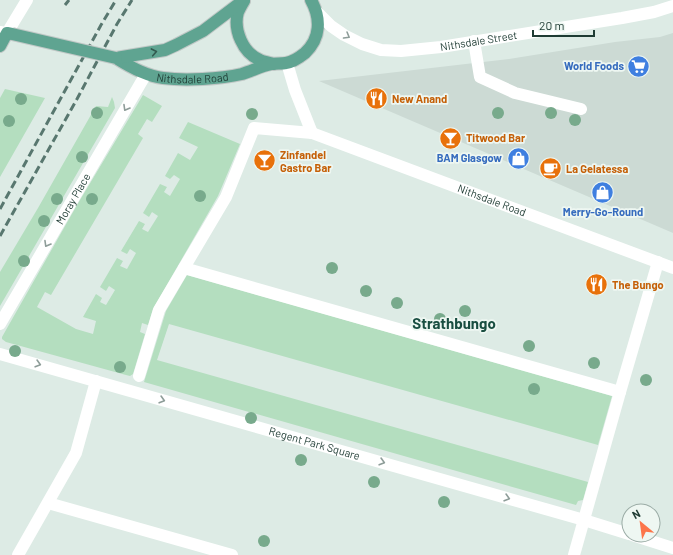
<svg xmlns="http://www.w3.org/2000/svg" width="673" height="555" font-family="Barlow,sans-serif">
  <style>
    .built { fill: #ccdad4 }
    .green { fill: #b4debf }
    .lines { fill: none; stroke-linecap: round; stroke-linejoin: round }
    .major-casing { stroke: #c0c8c6; stroke-width: 14 }
    .minor { stroke: #fff; stroke-width: 12 }
    .major { stroke: #5fa491; stroke-width: 12 }
    .rail { stroke: #58776f; stroke-width: 3; stroke-dasharray: 8 4; stroke-linecap: butt }
    .major-bridge-casing { stroke: #c0c8c6; stroke-width: 14; stroke-linecap: butt }
    .major-bridge { stroke: #5fa491; stroke-width: 12 }
    .tree { fill: #78aa8c }
    .oneway { stroke: #8e9d99 }
    .oneway2 { stroke: #325a4f }
    .labels { text-anchor: middle; stroke-width: 3.5; stroke-linejoin: round; paint-order: stroke }
    .street-label { font-size: 11px; fill: #1e3b33; stroke: #eef7f2 }
    .shop-label { font-size: 11px; font-weight: bold; fill: #366cbe; stroke: #eef7f2; text-anchor: end }
    .food-label { font-size: 11px; font-weight: bold; fill: #c56008; stroke: #eef7f2; text-anchor: start }
    .district-label { font-size: 15px; font-weight: bold; fill: #194e41; stroke: #eef7f2 }
  </style>
  <rect width="100%" height="100%" fill="#ddebe5"/>
  <path class="built" d="M673 33V233L319 81 509 59 615 42 660 37Z"/>
  <path class="green" d="M5 89 45 98 0 177V98Z
    M143 95 162 106 152 122 147 119 138 134 143 138 51 295 45 292 37 307 76 329 93 334 96 321 83 317 96 294 102 298 100 302 106 305 115 290 109 286 106 291 100 287 117 258 123 261 120 266 127 269 136 253 130 249 127 254 121 251 139 221 145 224 142 229 148 232 158 216 152 212 149 217 143 213 160 184 167 187 164 192 170 196 180 179 174 175 170 179 165 176 178 153 190 160 198 147 179 138 188 122 240 144 218 196 153 309 148 325 142 323 140 332 145 334 133 374 130 376 126 375 6 342 2 339V337L77 205Z
    M112 97 114 102 115 108 0 306V272L38 208 96 106 108 107Z
    M187 275 612 396 598 445 169 324 157 360 500 457 588 482 583 500 578 501 576 505 144 382 166 311Z"/>
  <g class="lines">
    <defs>
      <g id="major">
        <path d="M244 1C242 4 240 8 238 12 233 30 243 53 260 60 264 62 269 62 273 64"/>
        <path d="M0 46 7 33 12 34"/>
        <path id="s5" d="M116 58C130 67 146 76 163 78 185 81 220 79 242 74 252 71 261 66 271 64 276 63 281 64 286 63 293 62 300 57 305 53 321 38 321 18 311 0"/>
        <path d="M116 58 165 50 176 45 203 31 244 0"/>
      </g>
    </defs>
    <use href="#major" class="major-casing"/>
    <g class="minor">
      <path id="s1" d="M317 12 331 26 344 35 362 44 381 50 401 51 441 47 622 18 654 12 673 6"/>
      <path d="M0 32 7 33 27 0"/>
      <path d="M474 41 480 77 515 93 581 109"/>
      <path d="M287 63 295 90 312 133"/>
      <path d="M184 268 620 392"/>
      <path id="s2" d="M0 324 146 74"/>
      <path id="s3" d="M0 354 584 520 629 534"/>
      <path id="s4" d="M139 376 159 310 226 197 254 128 312 133 673 268"/>
      <path d="M48 503 232 555"/>
      <path d="M632 535 673 548"/>
      <path d="M18 555 76 453 96 381"/>
      <path d="M574 555 620 392 658 262"/>
    </g>
    <use href="#major" class="major"/>
    <path class="rail" d="M65 5 69 0
      M0 209 101 25 116 0
      M0 236 77 99 117 24 132 0"/>
    <defs>
      <path id="major-bridge" d="M12 34 116 58"/>
    </defs>
    <use href="#major-bridge" class="major-bridge-casing"/>
    <use href="#major-bridge" class="major-bridge"/>
  </g>
  <g class="tree">
    <circle cx="21" cy="99" r="6"/>
    <circle cx="97" cy="113" r="6"/>
    <circle cx="498" cy="113" r="6"/>
    <circle cx="551" cy="113" r="6"/>
    <circle cx="252" cy="114" r="6"/>
    <circle cx="575" cy="120" r="6"/>
    <circle cx="9" cy="121" r="6"/>
    <circle cx="82" cy="157" r="6"/>
    <circle cx="200" cy="196" r="6"/>
    <circle cx="57" cy="199" r="6"/>
    <circle cx="92" cy="199" r="6"/>
    <circle cx="44" cy="221" r="6"/>
    <circle cx="24" cy="261" r="6"/>
    <circle cx="332" cy="268" r="6"/>
    <circle cx="366" cy="291" r="6"/>
    <circle cx="397" cy="303" r="6"/>
    <circle cx="465" cy="311" r="6"/>
    <circle cx="440" cy="319" r="6"/>
    <circle cx="529" cy="346" r="6"/>
    <circle cx="15" cy="351" r="6"/>
    <circle cx="594" cy="363" r="6"/>
    <circle cx="120" cy="367" r="6"/>
    <circle cx="646" cy="380" r="6"/>
    <circle cx="534" cy="389" r="6"/>
    <circle cx="251" cy="418" r="6"/>
    <circle cx="301" cy="460" r="6"/>
    <circle cx="374" cy="482" r="6"/>
    <circle cx="444" cy="502" r="6"/>
    <circle cx="264" cy="541" r="6"/>
  </g>
  <defs><path id="oneway-chevron" d="M-2-3.5L2.5 0L-2 3.5" fill="none" stroke-width="1.6" stroke-linecap="round" stroke-linejoin="round"/></defs>
  <g class="oneway">
    <use href="#oneway-chevron" transform="translate(347 36) rotate(30)"/>
    <use href="#oneway-chevron" transform="translate(126 108) rotate(120)"/>
    <use href="#oneway-chevron" transform="translate(47 244) rotate(120)"/>
    <use href="#oneway-chevron" transform="translate(38 364) rotate(16)"/>
    <use href="#oneway-chevron" transform="translate(162 400) rotate(16)"/>
    <use href="#oneway-chevron" transform="translate(382 462) rotate(16)"/>
    <use href="#oneway-chevron" transform="translate(507 498) rotate(16)"/>
  </g>
  <use class="oneway2" href="#oneway-chevron" transform="translate(154 52) rotate(-11)"/>
  <defs>
    <symbol id="supermarket-disc" viewBox="-11 -11 22 22"><circle r="9.5" fill="#3f7fe0" stroke="#eef7f2"/><path d="M-6-5.5h2.5l.6 2H6L4.5 2H-2.5L-4.4-4H-6ZM-1.5 3.2a1.3 1.3 0 1 0 .1 0ZM3 3.2a1.3 1.3 0 1 0 .1 0Z" fill="#fff"/></symbol>
    <symbol id="restaurant-disc" viewBox="-11 -11 22 22"><circle r="9.5" fill="#e8710a" stroke="#eef7f2"/><path d="M-5-6h1v4h1v-4h1v4h1v-4h1v5L-1.5 .5V6h-2V.5L-5-1ZM5-6V6H3V1.5H1.5Q1.5-4 5-6Z" fill="#fff"/></symbol>
    <symbol id="bar-disc" viewBox="-11 -11 22 22"><circle r="9.5" fill="#e8710a" stroke="#eef7f2"/><path d="M-6-5H6L.8 .8V4.5H3.5V6h-7V4.5H-.8V.8Z" fill="#fff"/></symbol>
    <symbol id="shop-disc" viewBox="-11 -11 22 22"><circle r="9.5" fill="#3f7fe0" stroke="#eef7f2"/><path d="M-5-2.5h2.3a2.7 3.5 0 0 1 5.4 0H5L5.5 6h-11ZM-1.5-2.5h3a1.5 2.3 0 0 0-3 0Z" fill="#fff"/></symbol>
    <symbol id="cafe-disc" viewBox="-11 -11 22 22"><circle r="9.5" fill="#e8710a" stroke="#eef7f2"/><path d="M-5.5-4.5H6V0H3Q3 3.5 0 3.5H-2.5Q-5.5 3.5-5.5 0ZM3-3.2v2h1.7v-2ZM-6 4.5H4V6H-6Z" fill="#fff"/></symbol>
  </defs>
  <g fill-rule="evenodd">
    <use href="#supermarket-disc" x="626" y="54" width="25" height="25"/>
    <use href="#restaurant-disc" x="364" y="86" width="25" height="25"/>
    <use href="#bar-disc" x="438" y="126" width="25" height="25"/>
    <use href="#shop-disc" x="506" y="146" width="25" height="25"/>
    <use href="#bar-disc" x="252" y="148" width="25" height="25"/>
    <use href="#cafe-disc" x="538" y="156" width="25" height="25"/>
    <use href="#shop-disc" x="590" y="180" width="25" height="25"/>
    <use href="#restaurant-disc" x="584" y="272" width="25" height="25"/>
  </g>
  <g class="labels">
    <g class="street-label">
      <text dy="4" stroke="none"><textPath href="#s1" startOffset="174">Nithsdale Street</textPath></text>
      <text dy="4" stroke="none"><textPath href="#s5" startOffset="81">Nithsdale Road</textPath></text>
      <text dy="4" stroke="none"><textPath href="#s2" startOffset="145">Moray Place</textPath></text>
      <text dy="4" stroke="none"><textPath href="#s4" startOffset="525">Nithsdale Road</textPath></text>
      <text dy="4" stroke="none"><textPath href="#s3" startOffset="327">Regent Park Square</textPath></text>
    </g>
    <g class="shop-label">
      <text x="624" y="70">World Foods</text>
      <text x="502" y="162">BAM Glasgow</text>
      <text x="603" y="216" text-anchor="middle">Merry-Go-Round</text>
    </g>
    <g class="food-label">
      <text x="392" y="103">New Anand</text>
      <text x="466" y="142">Titwood Bar</text>
      <text x="280" y="159">Zinfandel<tspan x="280" dy="13">Gastro Bar</tspan></text>
      <text x="566" y="173">La Gelatessa</text>
      <text x="612" y="289">The Bungo</text>
    </g>
    <g class="district-label">
      <text x="454" y="329">Strathbungo</text>
    </g>
  </g>
  <g transform="translate(641 523) rotate(331)"><circle r="19" fill="#eef7f2" stroke="#9baca6"/>
  <path d="M0-3L7 15L0 10L-7 15Z" fill="#fc754a"/>
  <text y="-6" font-size="11" font-weight="bold" text-anchor="middle" fill="#1e3b33">N</text>
  </g>
  <path d="M533 30v6h61v-6" fill="none" stroke="#1e3b33" stroke-width="2"/>
  <text x="539" y="30" font-size="12" fill="#1e3b33" stroke="#eef7f2" stroke-width="3" paint-order="stroke">20 m</text>
</svg>
